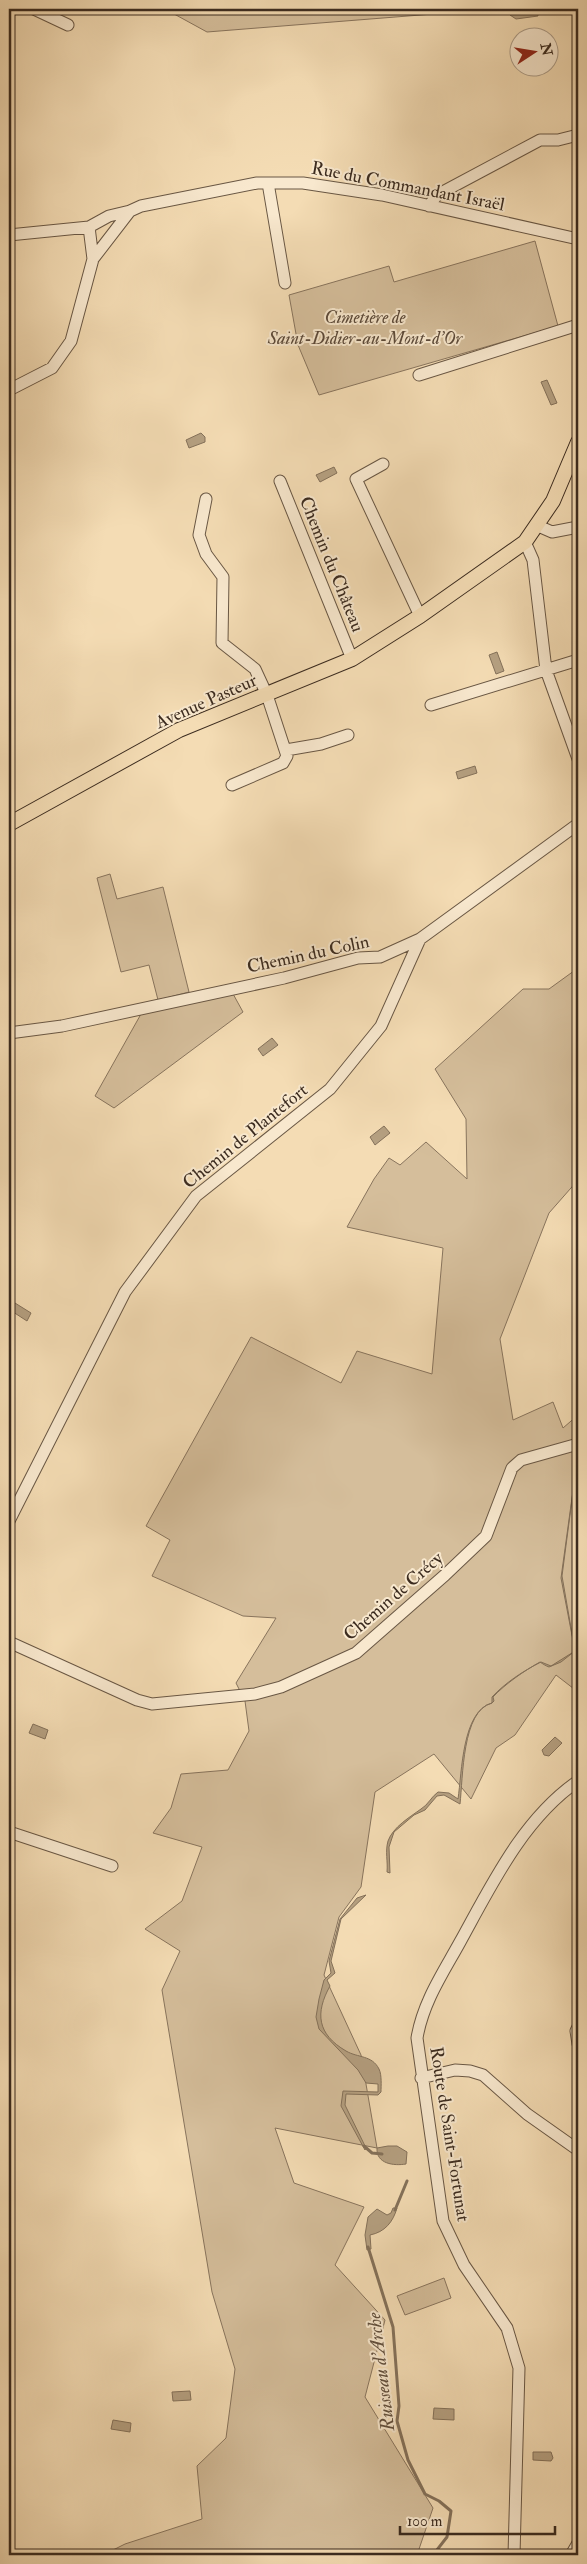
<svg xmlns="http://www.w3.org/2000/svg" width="587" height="2564" font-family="'IM FELL Double Pica',serif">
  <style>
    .green { fill: #d5be9b; stroke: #88745d }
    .water { fill: #b5a081; stroke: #84715a }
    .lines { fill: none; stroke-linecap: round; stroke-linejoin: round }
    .stream { stroke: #84715a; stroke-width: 3 }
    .minor-casing { stroke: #695744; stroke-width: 13 }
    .major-casing { stroke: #3b2b1f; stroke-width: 16 }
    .minor { stroke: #f8e8ce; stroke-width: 11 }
    .major { stroke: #f4dcb4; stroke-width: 14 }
    .labels { text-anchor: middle; stroke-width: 4; stroke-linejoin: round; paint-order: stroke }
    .street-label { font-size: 18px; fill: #3b2b1f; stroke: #f8e8ce }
    .park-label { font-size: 18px; font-style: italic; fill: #5a4838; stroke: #f8e8ce }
    .water-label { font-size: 19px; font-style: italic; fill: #604e3c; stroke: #f8e8ce }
  </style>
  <rect width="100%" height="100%" fill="#f4dcb4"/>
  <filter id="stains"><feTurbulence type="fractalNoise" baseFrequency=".004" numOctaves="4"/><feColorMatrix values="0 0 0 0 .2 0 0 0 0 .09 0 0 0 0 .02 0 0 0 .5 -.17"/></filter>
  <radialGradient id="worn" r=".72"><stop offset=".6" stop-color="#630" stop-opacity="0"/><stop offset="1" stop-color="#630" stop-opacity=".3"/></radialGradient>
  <path class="green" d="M165 9H496L207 32Z
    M535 241 558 326 319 395 298 345 289 295 389 266 394 282Z
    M110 874 117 899 163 887 189 992 158 1000 149 965 121 972 97 878Z
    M578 968V1180L549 1213 500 1339 513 1420 553 1402 563 1428 578 1415V1446L575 1449 578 1451V1662L576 1669 578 1692 556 1675 515 1735 496 1748 471 1799 434 1754 375 1792 361 1887 339 1917 324 1975 361 2055 377 2148 275 2128 294 2183 364 2207 335 2265 385 2320 365 2397 433 2508 417 2555H103L125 2544 202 2519 197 2466 226 2438 235 2369 212 2292 162 1990 180 1951 145 1929 182 1901 202 1847 153 1833 171 1808 181 1774 228 1770 249 1731 245 1701 236 1683 276 1618 243 1616 152 1576 170 1540 146 1526 251 1337 341 1383 357 1351 432 1374 443 1248 347 1227 374 1179 389 1158 400 1165 426 1142 467 1179 466 1119 435 1069 523 989H549Z
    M232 992 243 1012 114 1108 95 1096 141 1014Z
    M444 2278 451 2298 405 2315 397 2296Z"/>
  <path class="water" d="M511 9H537L538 16 516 19 510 15Z
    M547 380 557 403 551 405 541 382Z
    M201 433 205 437V442L189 448 186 440Z
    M334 467 337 473 320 482 316 475Z
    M497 652 504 671 496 674 489 655Z
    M475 766 477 773 458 779 456 772Z
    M272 1038 278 1045 263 1056 258 1049Z
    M384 1126 390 1133 375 1145 370 1137Z
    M15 1303 31 1313 27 1321 10 1310Z
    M578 1454 562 1576 575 1651 561 1662 549 1667C546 1666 543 1664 540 1662 524 1671 505 1684 493 1697L494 1701 492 1703C462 1710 463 1778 460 1804L444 1795 437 1796 425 1810 414 1815 394 1832 389 1847 390 1873 387 1872C388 1861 385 1852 388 1841 393 1827 410 1817 421 1809 428 1805 431 1797 438 1792L449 1793 458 1799C462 1772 462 1711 492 1703V1697C505 1683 523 1671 541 1662L551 1666 575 1651 561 1578Z
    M33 1724 48 1730 45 1739 29 1733Z
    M555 1737 562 1743 549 1756 544 1755 542 1750Z
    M366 1895 341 1919 331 1961 335 1973 327 1980 330 1986C315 2013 317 2034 346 2051 358 2058 372 2055 379 2069 382 2075 381 2086 381 2092L378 2095 346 2094 345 2105 366 2148 365 2150 341 2106 343 2091 378 2092V2084L366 2083 358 2070 319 2029 316 2017 319 1999 324 1980 331 1973 329 1961 340 1919 357 1898Z
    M388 2146H397L407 2152 406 2164C394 2166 376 2164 377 2148Z
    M393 2208H397C393 2222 385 2232 370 2235L371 2249 367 2250 365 2235 368 2217 377 2209 387 2215 391 2213Z
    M190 2391 191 2400 173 2401 172 2392Z
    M434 2408 454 2409V2420L433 2419Z
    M113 2420 131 2423 130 2432 111 2429Z
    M533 2452H551L553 2458 551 2461 533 2460Z"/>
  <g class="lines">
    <path class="stream" d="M364 2146 372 2153 382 2154
      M395 2210 407 2181
      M368 2247 393 2327 399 2406 397 2421 408 2460 425 2494 439 2501 451 2511 447 2537 433 2555"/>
    <defs>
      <path id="minor" d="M9 9H14
        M34 9 68 25
        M268 183 285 283
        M429 206 437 195 540 140H558L578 135
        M89 227 93 259
        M9 235 89 227 109 216 130 211
        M419 375 578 325
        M9 390 52 368 71 341 93 259 130 211 141 206 257 183H303L382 195 578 239
        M383 464 356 479 420 616
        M280 481 352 659
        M206 499 199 535 206 554 223 577 222 643 255 669 267 695 287 756 283 763 232 785
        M536 525 552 532 578 527
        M525 542 533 560 546 670 578 759
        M431 705 578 660
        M286 750 321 744 348 735
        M9 1033 62 1026 284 978 358 958 380 957 420 939 578 824
        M9 1521 125 1292 196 1196 330 1089 381 1026 420 939
        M9 1642 137 1700 152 1704 255 1694 281 1687 356 1653 445 1575 486 1536 512 1468 521 1460 578 1444
        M9 1832 112 1866
        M578 2027 576 2031 578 2044
        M421 2078 455 2070 470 2071 483 2075 527 2114 578 2150
        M514 2555 519 2368 507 2328 464 2265 443 2221 417 2038C423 2002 443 1973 460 1942 492 1884 523 1819 578 1781
        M571 2555 578 2543"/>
      <path id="major" d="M9 824 179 730 352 659 420 616 525 542 553 501 578 442"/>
    </defs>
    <use href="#minor" class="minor-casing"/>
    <use href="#major" class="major-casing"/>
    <use href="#minor" class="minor"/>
    <use href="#major" class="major"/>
  </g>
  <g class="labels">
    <g class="street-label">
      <text transform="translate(408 186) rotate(11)" y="6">Rue du Commandant Israël</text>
      <text transform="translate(332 564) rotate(68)" y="6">Chemin du Château</text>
      <text transform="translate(206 701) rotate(-24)" y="6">Avenue Pasteur</text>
      <text transform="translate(308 954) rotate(-12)" y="6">Chemin du Colin</text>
      <text transform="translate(245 1136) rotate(-39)" y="6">Chemin de Plantefort</text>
      <text transform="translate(393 1596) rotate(-41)" y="6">Chemin de Crécy</text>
      <text transform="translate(450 2134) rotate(81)" y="6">Route de Saint-Fortunat</text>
    </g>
    <g class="park-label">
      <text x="365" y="323">Cimetière de<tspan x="365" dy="21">Saint-Didier-au-Mont-d'Or</tspan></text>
    </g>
    <g class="water-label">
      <text transform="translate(380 2372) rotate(-97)" y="7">Ruisseau d'Arche</text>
    </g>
  </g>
  <rect width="587" height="2564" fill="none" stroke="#f4dcb4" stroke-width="30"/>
  <rect x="10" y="10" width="567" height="2544" fill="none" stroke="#3b2b1f" stroke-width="2.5"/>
  <rect x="15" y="15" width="557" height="2534" fill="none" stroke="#3b2b1f"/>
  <g transform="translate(534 52) rotate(78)"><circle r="24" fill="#f8e8ce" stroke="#ac9c88"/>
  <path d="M0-4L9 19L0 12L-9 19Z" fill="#8f2418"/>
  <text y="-8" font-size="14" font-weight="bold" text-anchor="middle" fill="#3b2b1f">N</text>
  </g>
  <path d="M400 2526v8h155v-8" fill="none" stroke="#3b2b1f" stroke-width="2.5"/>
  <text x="407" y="2526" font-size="15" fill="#3b2b1f" stroke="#f8e8ce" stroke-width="4" paint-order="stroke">100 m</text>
  <rect width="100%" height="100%" filter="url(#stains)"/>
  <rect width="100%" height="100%" fill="url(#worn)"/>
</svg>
